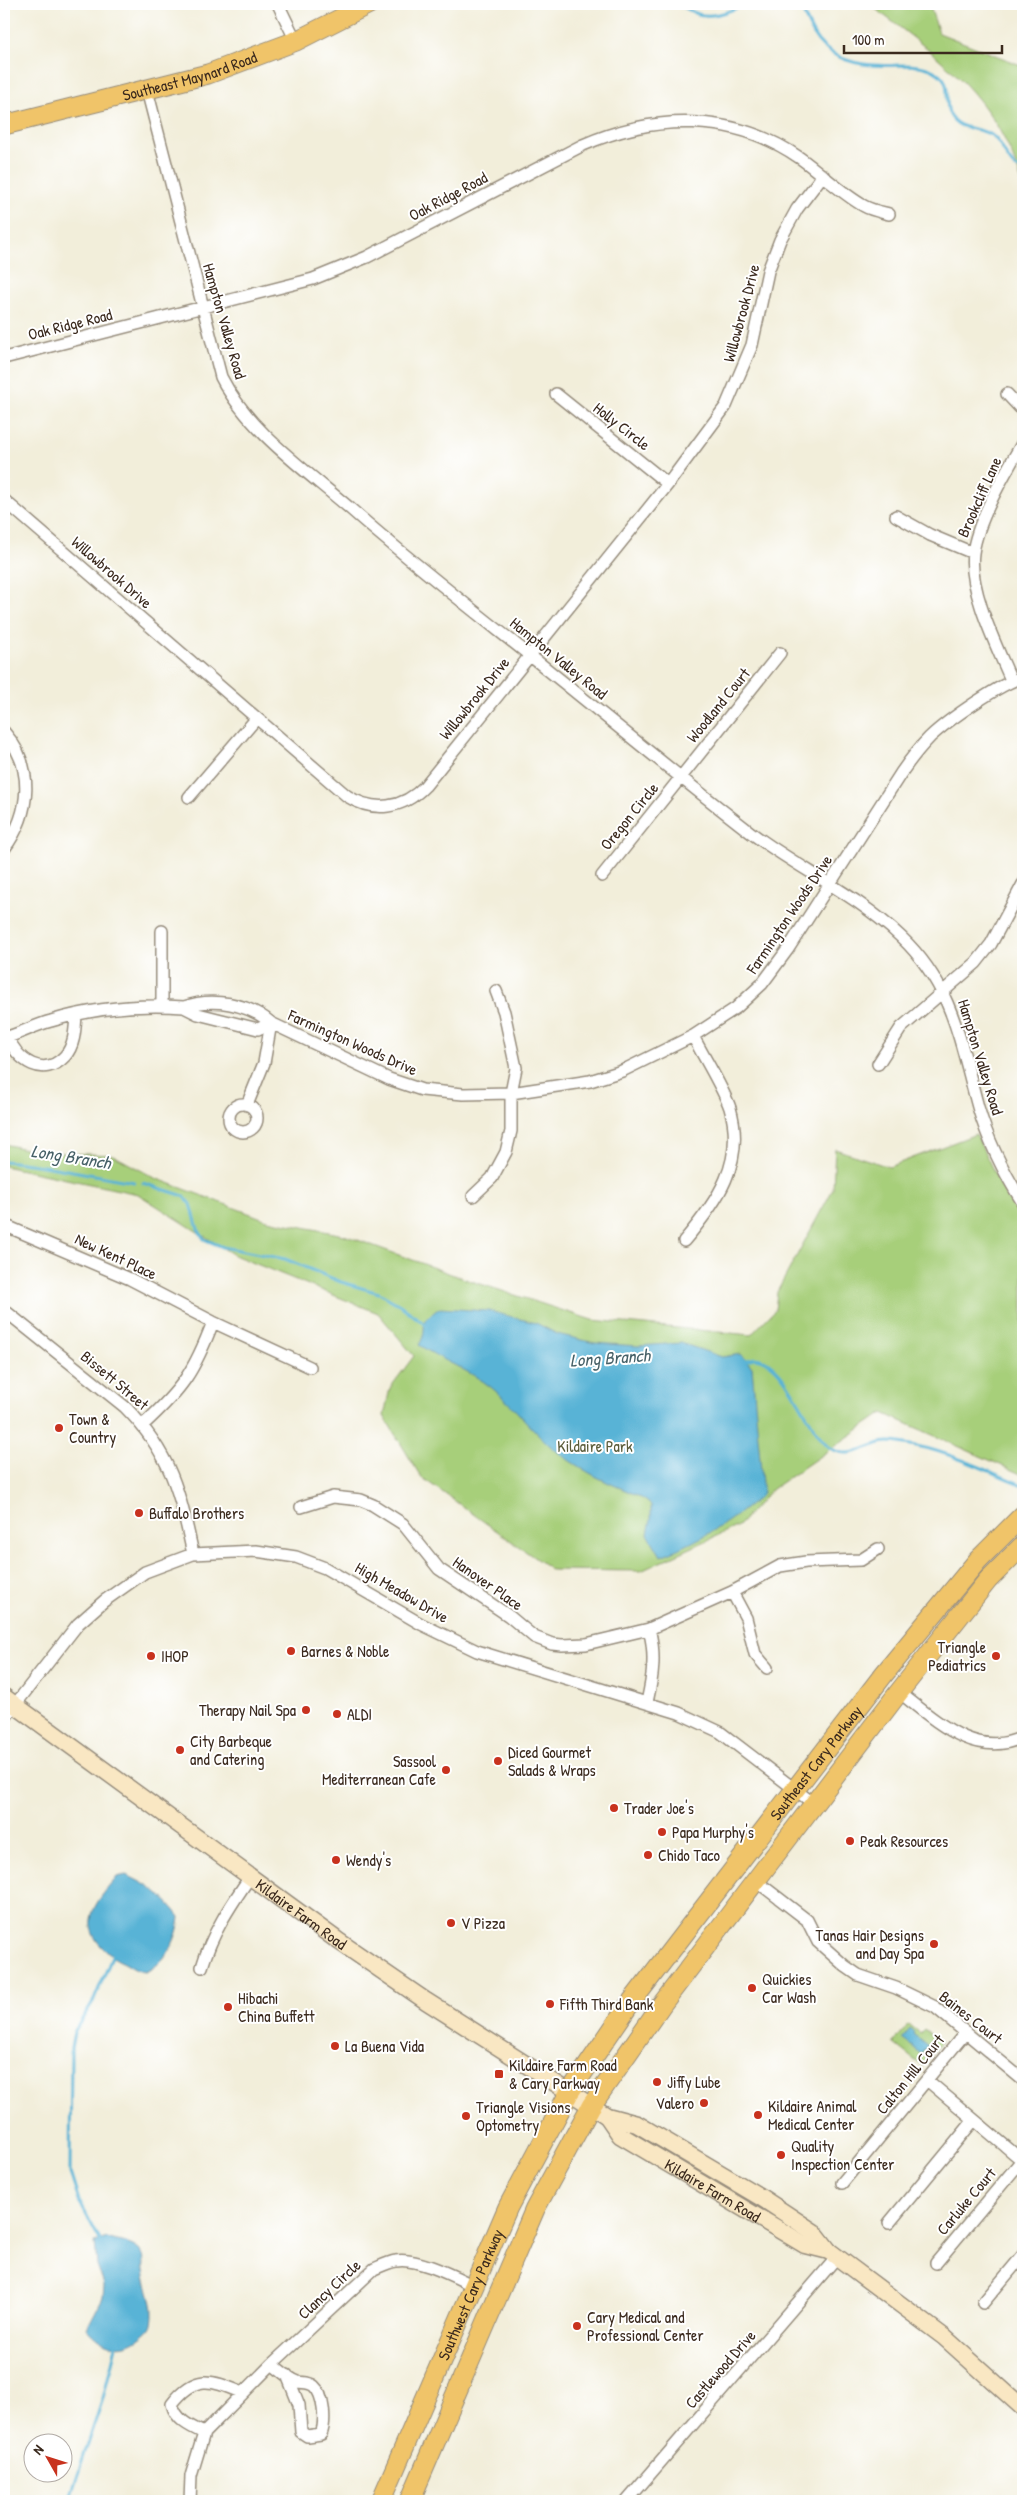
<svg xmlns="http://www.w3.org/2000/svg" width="1027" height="2505" font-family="'Patrick Hand',sans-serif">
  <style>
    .green { fill: #a7cf7a; stroke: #717c4c }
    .water { fill: #58b3d6; stroke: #4a6e7a }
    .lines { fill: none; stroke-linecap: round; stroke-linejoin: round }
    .stream { stroke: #58b3d6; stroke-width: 3 }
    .street-casing { stroke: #968c7c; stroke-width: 14 }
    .secondary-casing { stroke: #968c7c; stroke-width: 19 }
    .primary-casing { stroke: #968c7c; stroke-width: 21 }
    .street { stroke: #fff; stroke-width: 11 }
    .secondary { stroke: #f9e7c3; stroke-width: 16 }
    .primary { stroke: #f0c469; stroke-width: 19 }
    .poi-dot { fill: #c8321e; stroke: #fff; stroke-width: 2 }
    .labels { text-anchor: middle; stroke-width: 4; stroke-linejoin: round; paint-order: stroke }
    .street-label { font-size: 16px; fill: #3b2a1e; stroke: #fff }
    .poi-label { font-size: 16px; fill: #3b2a1e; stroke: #fff; text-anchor: start }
    .park-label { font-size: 16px; fill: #5b5c3a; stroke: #fff }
    .water-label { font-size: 18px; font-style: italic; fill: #476168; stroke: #fff }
  </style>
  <rect width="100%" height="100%" fill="#fff"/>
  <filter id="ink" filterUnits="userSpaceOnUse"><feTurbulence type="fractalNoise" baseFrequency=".02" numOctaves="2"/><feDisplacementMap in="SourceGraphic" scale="10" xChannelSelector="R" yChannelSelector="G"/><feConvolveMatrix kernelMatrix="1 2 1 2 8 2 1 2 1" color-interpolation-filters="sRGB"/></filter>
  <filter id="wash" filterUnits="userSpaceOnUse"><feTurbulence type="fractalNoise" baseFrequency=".0096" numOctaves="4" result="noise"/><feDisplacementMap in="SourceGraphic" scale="20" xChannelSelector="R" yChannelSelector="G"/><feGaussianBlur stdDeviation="1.12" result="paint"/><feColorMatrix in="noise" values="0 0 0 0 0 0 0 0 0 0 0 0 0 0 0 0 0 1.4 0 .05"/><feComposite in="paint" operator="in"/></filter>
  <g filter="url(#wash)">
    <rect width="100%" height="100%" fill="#f2eeda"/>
    <path class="green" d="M869 4H929L939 33 1023 66V186C997 96 939 57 869 4Z
      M976 1134 1001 1187 1023 1224V1475L883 1413 772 1489 738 1526 641 1571 552 1570 421 1477 384 1416 390 1388 414 1356 378 1313 234 1255 138 1194 4 1166V1144L38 1152 113 1155 155 1178 267 1220 344 1235 462 1278 592 1320 751 1335 775 1310 777 1292 833 1189 835 1149 889 1167Z
      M909 2024 920 2033 924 2029 941 2043 922 2066 893 2043Z"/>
    <path class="water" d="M440 1308 489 1311 536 1323 557 1334 595 1343 638 1346 681 1343 722 1357 741 1354 752 1367 763 1494C733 1521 698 1542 661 1556L648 1534 651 1519V1505C636 1492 620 1489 603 1480 592 1475 581 1468 570 1461 540 1442 519 1410 492 1388 470 1370 442 1361 419 1345 431 1326 414 1324 440 1308Z
      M126 1875C149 1885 166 1897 180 1917 178 1938 166 1964 145 1972 134 1971 130 1965 120 1961 113 1958 108 1953 102 1947 77 1921 99 1899 117 1877Z
      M910 2029 914 2032 913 2034 928 2046 922 2054 902 2039Z
      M107 2238C117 2242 130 2242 139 2250 146 2256 143 2263 144 2271 147 2288 156 2306 152 2324 151 2330 145 2334 140 2338 121 2352 102 2346 87 2328L103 2297 104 2285 97 2266 95 2242Z"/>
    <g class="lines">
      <path class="stream" d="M620 4H634
        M672 4C682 4 689 11 698 14 715 19 732 9 748 4
        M799 4C805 16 810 31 818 41 837 64 871 67 899 65 913 65 927 65 939 74 952 84 944 99 949 113 957 133 981 125 994 137 1004 145 1009 171 1023 169
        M4 1161C48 1165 90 1175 134 1182
        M143 1183 184 1196 191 1204 198 1229 204 1239 223 1247 285 1259 341 1282 379 1293 400 1305 426 1325
        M744 1361C747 1361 752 1358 755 1358 787 1359 808 1433 832 1449 848 1458 860 1450 875 1445 883 1441 896 1442 905 1444 944 1449 987 1471 1023 1485
        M101 2242 79 2201 70 2173 71 2048 74 2032 94 2000 112 1957
        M69 2501 103 2398 117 2342"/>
    </g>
  </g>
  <g filter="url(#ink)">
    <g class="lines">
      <defs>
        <path id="street" d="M278 4 296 41
          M147 90 221 377C249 432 307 471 353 511 410 561 469 607 528 654 602 713 675 774 750 832 799 869 856 894 901 937 953 986 960 1042 978 1107 988 1141 1004 1173 1023 1203
          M4 358 313 279 367 257 583 145C654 114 734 112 800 158 821 173 841 193 864 206 871 210 881 212 889 214
          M556 394 668 484
          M1007 394 1023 411
          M4 500 347 796C374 813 403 809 425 786L668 484 726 406 752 345 768 271 780 240 797 209 823 175
          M896 516 930 535 973 553
          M1011 680C997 647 968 589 973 553 977 521 1006 471 1023 442
          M4 732C35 767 31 813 4 849
          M189 797 256 719
          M602 876 780 653
          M162 931V1006
          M271 1023 258 1029 198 1014 184 1007C212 997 248 1003 271 1023L389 1079 422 1090 463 1094 511 1093 590 1081 622 1071 693 1036 736 1008 762 984 788 949 901 773C910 760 919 748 930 737 948 720 1001 683 1023 677
          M8 1037C17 1061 44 1079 65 1056 75 1045 75 1028 76 1015
          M4 1038C20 1034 35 1025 51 1021 94 1008 140 1004 184 1007
          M878 1064 901 1028 976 963 991 944 1023 884
          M229 1118a14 14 0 1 1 28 0a14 14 0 1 1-28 0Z
          M247 1105 264 1063 271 1023
          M473 1196 492 1178 506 1152 511 1131V1093L516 1068 504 1012 496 991
          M4 1225 130 1279 213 1322 310 1367
          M684 1241C717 1202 746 1162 730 1108 723 1088 703 1056 693 1036
          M4 1310 125 1407C171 1453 180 1493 193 1554
          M143 1425C182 1389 194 1372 213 1322
          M301 1507 333 1497 361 1500 373 1505 403 1524 439 1569 509 1616 534 1637 552 1644 562 1645 586 1644 649 1629 732 1592 780 1566 806 1562 861 1560 878 1549
          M732 1592 746 1618 755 1654 767 1668
          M899 1692C935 1720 975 1760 1023 1737
          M647 1702C653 1676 656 1654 649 1629
          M4 1719 78 1624 104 1601 145 1572 193 1554 256 1551 296 1557 325 1568 421 1624 477 1651 679 1713 720 1732 814 1804
          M755 1880 807 1920 818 1942 845 1966 858 1975 896 1988 935 2007 1023 2080
          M202 1967C212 1933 230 1906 250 1877
          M927 2080 1023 2161
          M842 2183 966 2032
          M889 2223 974 2120
          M936 2263 1022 2160
          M983 2303 1023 2255
          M272 2364 374 2269C381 2266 389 2262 396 2261 417 2257 455 2277 474 2286
          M204 2433C189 2426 176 2420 172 2404 196 2373 211 2380 243 2393
          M190 2501 191 2476 204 2433 272 2364C280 2370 289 2379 298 2382 303 2383 309 2382 314 2386 324 2395 326 2422 321 2434L307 2436 301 2432 299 2405 287 2375
          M627 2501 837 2257"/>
        <g id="secondary">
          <path id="s1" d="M4 1697 337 1940 426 2001 607 2116 637 2124 762 2198 815 2233 829 2251 944 2337 1023 2408"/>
          <path id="s2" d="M607 2116 620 2135 805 2245 829 2251"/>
        </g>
        <g id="primary">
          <path id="s3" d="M4 125 208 74 296 41 369 4"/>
          <path id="s4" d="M381 2501 508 2207 569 2093 629 2005 884 1674 978 1560 1023 1515"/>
          <path d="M410 2501 535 2209 591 2106 662 2004 899 1692 988 1580 1023 1545"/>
        </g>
      </defs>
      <use href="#street" class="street-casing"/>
      <use href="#secondary" class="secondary-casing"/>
      <use href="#primary" class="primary-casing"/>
      <use href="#street" class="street"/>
      <use href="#secondary" class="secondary"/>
      <use href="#primary" class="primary"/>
    </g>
  </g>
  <g class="poi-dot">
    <circle cx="59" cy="1428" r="5"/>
    <circle cx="139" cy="1513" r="5"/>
    <circle cx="291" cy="1651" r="5"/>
    <circle cx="151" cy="1656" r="5"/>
    <circle cx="996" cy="1656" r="5"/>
    <circle cx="306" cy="1710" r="5"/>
    <circle cx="337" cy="1714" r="5"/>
    <circle cx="180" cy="1750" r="5"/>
    <circle cx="498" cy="1761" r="5"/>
    <circle cx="446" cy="1770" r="5"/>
    <circle cx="614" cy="1808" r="5"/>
    <circle cx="662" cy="1832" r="5"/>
    <circle cx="850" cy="1841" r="5"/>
    <circle cx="648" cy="1855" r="5"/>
    <circle cx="336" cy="1860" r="5"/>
    <circle cx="451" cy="1923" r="5"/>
    <circle cx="934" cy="1944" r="5"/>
    <circle cx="752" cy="1988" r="5"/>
    <circle cx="550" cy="2004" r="5"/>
    <circle cx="228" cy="2007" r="5"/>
    <circle cx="335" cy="2046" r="5"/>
    <rect x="494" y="2069" width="10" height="10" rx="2.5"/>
    <circle cx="657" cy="2082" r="5"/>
    <circle cx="704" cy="2103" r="5"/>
    <circle cx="758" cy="2115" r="5"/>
    <circle cx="466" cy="2116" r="5"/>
    <circle cx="781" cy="2155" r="5"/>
    <circle cx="577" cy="2326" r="5"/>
  </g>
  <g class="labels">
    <g class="street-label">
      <text dy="6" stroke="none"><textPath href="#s3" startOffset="192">Southeast Maynard Road</textPath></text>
      <text transform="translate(448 196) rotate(-28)" y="6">Oak Ridge Road</text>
      <text transform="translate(741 313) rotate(-75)" y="6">Willowbrook Drive</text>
      <text transform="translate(225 321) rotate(74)" y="6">Hampton Valley Road</text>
      <text transform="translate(70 324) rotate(-14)" y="6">Oak Ridge Road</text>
      <text transform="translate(622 426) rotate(38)" y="6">Holly Circle</text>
      <text transform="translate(979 497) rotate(-66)" y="6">Brookcliff Lane</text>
      <text transform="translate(112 572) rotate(41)" y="6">Willowbrook Drive</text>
      <text transform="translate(559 658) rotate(39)" y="6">Hampton Valley Road</text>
      <text transform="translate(474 698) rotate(-51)" y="6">Willowbrook Drive</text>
      <text transform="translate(718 705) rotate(-51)" y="6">Woodland Court</text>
      <text transform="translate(629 816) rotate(-51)" y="6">Oregon Circle</text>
      <text transform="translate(789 914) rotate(-56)" y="6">Farmington Woods Drive</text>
      <text transform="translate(353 1042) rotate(24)" y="6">Farmington Woods Drive</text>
      <text transform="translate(981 1057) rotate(73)" y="6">Hampton Valley Road</text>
      <text transform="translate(116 1256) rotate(25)" y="6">New Kent Place</text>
      <text transform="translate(115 1380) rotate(40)" y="6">Bissett Street</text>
      <text transform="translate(488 1583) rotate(35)" y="6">Hanover Place</text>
      <text transform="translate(402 1592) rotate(30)" y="6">High Meadow Drive</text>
      <text dy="6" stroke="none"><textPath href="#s4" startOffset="862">Southeast Cary Parkway</textPath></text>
      <text dy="6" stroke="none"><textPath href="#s1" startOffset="368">Kildaire Farm Road</textPath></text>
      <text transform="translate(971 2017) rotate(38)" y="6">Baines Court</text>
      <text transform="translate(910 2074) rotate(-51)" y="6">Calton Hill Court</text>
      <text dy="6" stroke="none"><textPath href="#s2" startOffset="131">Kildaire Farm Road</textPath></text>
      <text transform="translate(966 2201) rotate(-50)" y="6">Carluke Court</text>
      <text transform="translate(329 2289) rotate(-43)" y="6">Clancy Circle</text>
      <text dy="6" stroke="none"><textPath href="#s4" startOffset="225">Southwest Cary Parkway</textPath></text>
      <text transform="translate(720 2369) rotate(-49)" y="6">Castlewood Drive</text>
    </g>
    <g class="poi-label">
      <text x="69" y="1425">Town &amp;<tspan x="69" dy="18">Country</tspan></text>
      <text x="149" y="1519">Buffalo Brothers</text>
      <text x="986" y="1653" text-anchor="end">Triangle<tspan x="986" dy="18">Pediatrics</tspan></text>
      <text x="301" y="1657">Barnes &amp; Noble</text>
      <text x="161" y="1662">IHOP</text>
      <text x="296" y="1716" text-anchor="end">Therapy Nail Spa</text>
      <text x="347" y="1720">ALDI</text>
      <text x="190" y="1747">City Barbeque<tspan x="190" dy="18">and Catering</tspan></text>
      <text x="508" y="1758">Diced Gourmet<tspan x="508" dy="18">Salads &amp; Wraps</tspan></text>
      <text x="436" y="1767" text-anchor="end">Sassool<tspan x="436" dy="18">Mediterranean Cafe</tspan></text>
      <text x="624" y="1814">Trader Joe's</text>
      <text x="672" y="1838">Papa Murphy's</text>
      <text x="860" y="1847">Peak Resources</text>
      <text x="658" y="1861">Chido Taco</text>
      <text x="346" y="1866">Wendy's</text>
      <text x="461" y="1929">V Pizza</text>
      <text x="924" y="1941" text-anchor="end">Tanas Hair Designs<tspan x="924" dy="18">and Day Spa</tspan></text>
      <text x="762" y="1985">Quickies<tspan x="762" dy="18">Car Wash</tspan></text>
      <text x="238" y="2004">Hibachi<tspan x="238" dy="18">China Buffett</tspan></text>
      <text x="560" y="2010">Fifth Third Bank</text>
      <text x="345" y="2052">La Buena Vida</text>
      <text x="509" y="2071">Kildaire Farm Road<tspan x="509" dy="18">&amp; Cary Parkway</tspan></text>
      <text x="667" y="2088">Jiffy Lube</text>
      <text x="694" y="2109" text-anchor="end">Valero</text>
      <text x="768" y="2112">Kildaire Animal<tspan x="768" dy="18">Medical Center</tspan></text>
      <text x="476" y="2113">Triangle Visions<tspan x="476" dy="18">Optometry</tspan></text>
      <text x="791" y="2152">Quality<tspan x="791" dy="18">Inspection Center</tspan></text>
      <text x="587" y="2323">Cary Medical and<tspan x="587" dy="18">Professional Center</tspan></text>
    </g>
    <g class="park-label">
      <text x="595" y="1452">Kildaire Park</text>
    </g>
    <g class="water-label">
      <text transform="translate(71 1157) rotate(9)" y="6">Long Branch</text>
      <text transform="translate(610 1358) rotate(-4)" y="6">Long Branch</text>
    </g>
  </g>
  <rect width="1027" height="2505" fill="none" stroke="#fff" stroke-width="20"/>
  <g transform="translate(48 2458) rotate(309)"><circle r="24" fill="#ffffff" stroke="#b1aaa5"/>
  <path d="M0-4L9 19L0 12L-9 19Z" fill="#c8321e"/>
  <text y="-8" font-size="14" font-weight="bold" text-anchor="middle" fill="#3b2a1e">N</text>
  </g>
  <path d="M844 45v8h158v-8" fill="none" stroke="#3b2a1e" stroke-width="2.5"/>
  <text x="852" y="45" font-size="15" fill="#3b2a1e" stroke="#ffffff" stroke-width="4" paint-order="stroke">100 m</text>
</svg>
